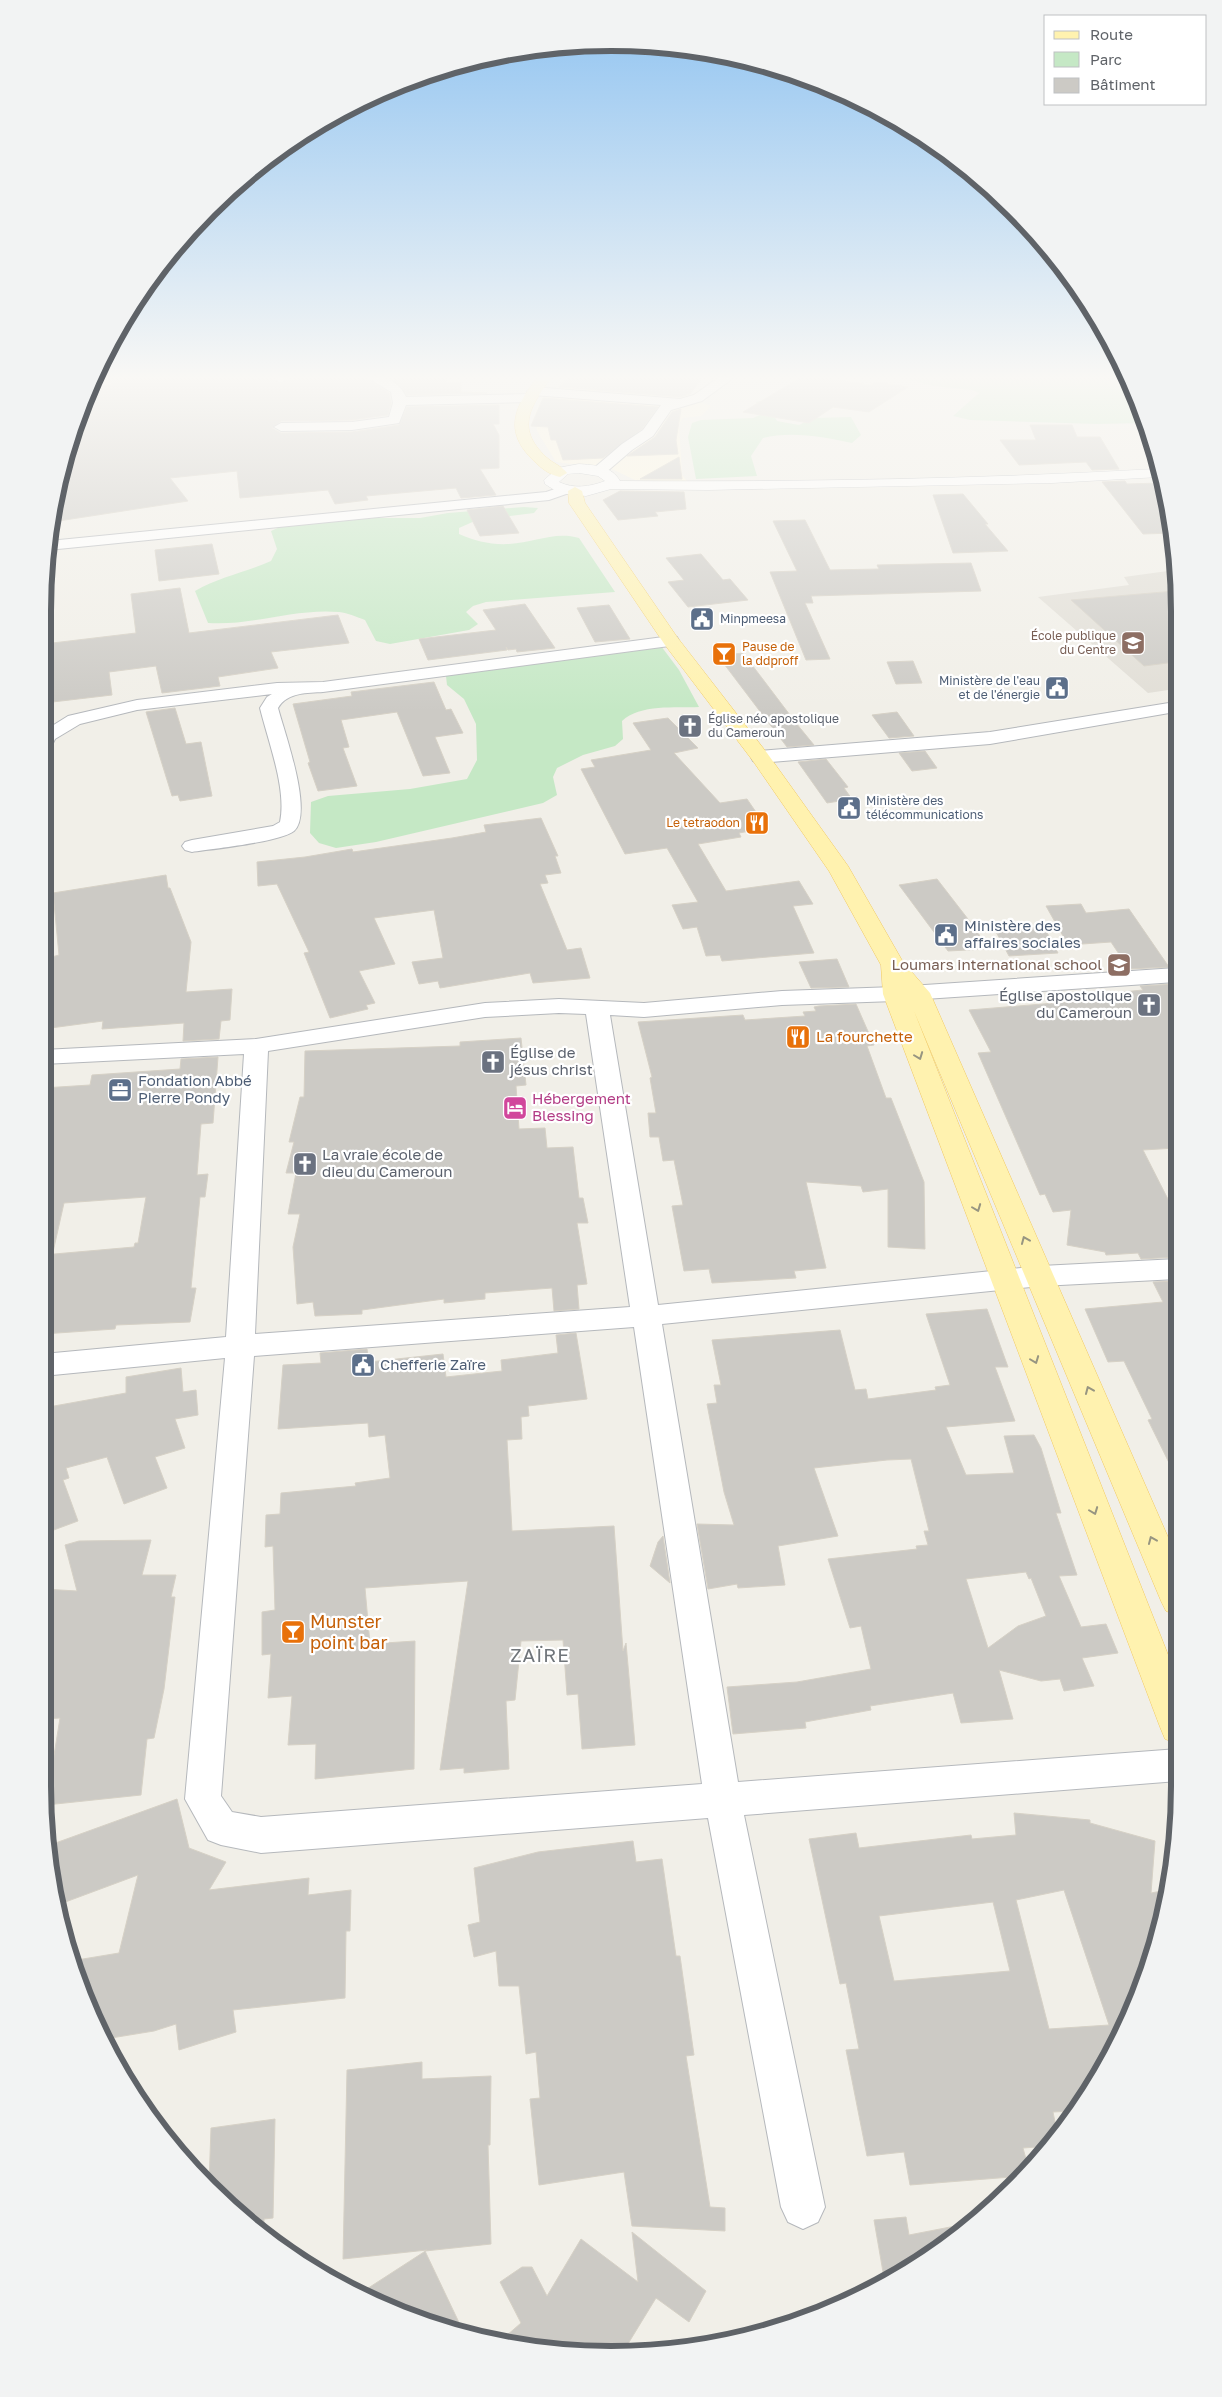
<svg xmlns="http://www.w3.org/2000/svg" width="1222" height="2397" font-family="'Golos Text',sans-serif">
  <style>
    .commercial { fill: #fef7e0 }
    .education { fill: #e1ded6 }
    .green { fill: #c5e8c5 }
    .building { fill: #cccac5; stroke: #d6d1c6; fill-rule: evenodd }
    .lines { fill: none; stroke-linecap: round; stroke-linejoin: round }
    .street-casing { stroke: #b5b8bc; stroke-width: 2 }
    .secondary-casing { stroke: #b6babf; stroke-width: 1 }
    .primary-casing { stroke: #f2c960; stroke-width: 1 }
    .street { fill: #fff; fill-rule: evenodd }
    .secondary { fill: #fff; fill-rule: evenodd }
    .primary { fill: #fff2af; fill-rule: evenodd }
    .oneway { stroke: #979581 }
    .labels { text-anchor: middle; stroke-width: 4.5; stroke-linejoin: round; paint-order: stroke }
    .far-service-label { font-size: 12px; fill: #4e5e75; stroke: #fff; text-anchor: start }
    .far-education-label { font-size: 12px; fill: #785e54; stroke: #fff; text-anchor: end }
    .far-food-label { font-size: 12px; fill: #c56008; stroke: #fff; text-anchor: start }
    .far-worship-label { font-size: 12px; fill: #5b616d; stroke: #fff; text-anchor: start }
    .service-label { font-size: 15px; fill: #4e5e75; stroke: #fff; text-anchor: start }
    .education-label { font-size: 15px; fill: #785e54; stroke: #fff; text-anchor: end }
    .worship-label { font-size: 15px; fill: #5b616d; stroke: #fff; text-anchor: start }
    .food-label { font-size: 15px; fill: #c56008; stroke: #fff; text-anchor: start }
    .hotel-label { font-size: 15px; fill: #b23c85; stroke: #fff; text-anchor: start }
    .near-food-label { font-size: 18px; fill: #c56008; stroke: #fff; text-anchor: start }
    .near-neighbourhood-label { font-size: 19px; letter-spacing: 1px; fill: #70757a; stroke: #fff }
    .rim { fill: none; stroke: #5f6368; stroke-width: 6 }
  </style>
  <rect width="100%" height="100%" fill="#f1efe8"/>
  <path class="commercial" d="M570 376H704L688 397 711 406 701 416 683 418 679 424 682 475 688 482 635 480 612 469 556 462 537 431 535 414 543 396 560 387Z"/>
  <path class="education" d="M1175 570V689L1148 693 1038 597 1129 585 1124 577Z"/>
  <path class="green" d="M905 376 938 380 949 376H1126L1136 393 1144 423 1097 424 970 420 953 416 979 393 972 390 934 386 901 378Z
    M766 400 777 421 799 425 813 418 851 417 861 435 852 443C824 437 791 431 763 438L751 456 757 476 696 479 688 437 692 423 701 420 753 418 760 415 761 411 756 402Z
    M524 507 538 508 534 513 477 520 459 528V534C475 541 491 545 509 544 534 543 554 531 579 538L615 592 486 602 473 606 466 612 478 624 469 630 390 644 376 641 365 620C357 617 348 613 339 612 295 608 252 626 208 623L195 591C219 577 246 572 271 561L277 549 271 531 282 526 374 518H420L448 513Z
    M661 646 679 670 699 707C675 708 640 704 622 721L623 739 615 746 583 755 557 768 553 777 557 795 543 803 376 842 336 848 319 843 310 833 311 802 328 796 410 789 467 779 477 760 476 724 464 699 447 685 446 676Z"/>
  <path class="building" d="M100 376H274L275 381 281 384 298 376H363L389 393 391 403 388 415 352 420 281 421 272 428 281 433 352 432 399 425 407 407 499 405V424H493L499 435V468L480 469 496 495 461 498 456 488 366 496 368 500 335 504 328 490 240 498 237 471 170 478 188 501 52 522 61 468 70 461H63L90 388 112 384Z
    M385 376H446V382H461V392L487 393 407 395 400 385Z
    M569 376H704L690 394 680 397 559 387Z
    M810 376 870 385 876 382 908 387 869 412 833 407 809 423 743 412 800 378 805 379Z
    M543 398 658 407 642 429 603 458 563 460 556 440H551L548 427 531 426Z
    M681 409 676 440 678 454 627 456 655 437 672 412Z
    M1030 425H1072L1077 437H1100L1119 469 1092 470 1086 462 1019 465 1000 440H1036Z
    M679 457 682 479H640Z
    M1125 481 1127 484 1160 483 1174 533 1143 534 1102 482Z
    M620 491 684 492 686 509 655 512 658 516 618 520 603 500Z
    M963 494 988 524H985L1008 551 953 553 933 495Z
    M503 506 519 533 480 536 467 510Z
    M805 520 830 570 879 569 877 565 971 563 981 591 811 596 813 603H805L830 659 806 660 770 572 797 571 773 521Z
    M212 544 219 574 159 581 155 550Z
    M701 554 723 580 730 579 748 600 688 607 668 582 684 580 666 558Z
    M180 588 189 633 338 615 349 643 271 652 278 668 218 677 220 686 162 693 156 666 109 672 112 695 44 703V644L136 633 131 594Z
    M1175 591V662L1144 666 1071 600Z
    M525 604 555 648 517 652 516 649 508 650 506 647 507 650 428 660 419 639 496 630 483 610Z
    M609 605 630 639 595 642 577 608Z
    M743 653 796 723 814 745 787 747 718 656Z
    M913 661 922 683 896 684 887 662Z
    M434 682 446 710 451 709 463 733 435 737 450 773 423 776 397 712 341 720 349 747 343 748 357 786 318 791 308 763 310 762 293 704 352 696 351 692Z
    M175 708 186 744 201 742 212 796 180 801 178 795 172 796 146 712Z
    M897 712 914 736 889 738 872 715Z
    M668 718 698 748 674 753 720 803 747 799 767 828 739 833 741 837 698 844 726 891 799 881 813 904 793 906 814 953 722 961 720 955 706 956 697 927 683 929 672 905 698 902 667 848 625 854 581 769 595 767 591 760 651 750 633 723Z
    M925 751 937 768 912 771 899 753Z
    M826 759 848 787 844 788 852 799 827 803 798 762Z
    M541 818 558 856H555L561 873 545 875 548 883 540 884 567 950 581 948 590 978 533 983 530 973 440 988 438 981 419 984 412 962 443 958 434 910 374 918 395 964 359 971 375 1003 366 1005 368 1009 330 1018 304 953 309 952 277 884 258 886 257 862 305 857 352 849 353 852 452 838 486 832 484 825Z
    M166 875 168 888H170L191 942 186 992 232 989 230 1020 221 1021 219 1039 183 1041 184 1023 102 1029 103 1021 43 1029V964L49 963 48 958 59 955 53 893Z
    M937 879 978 932 985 949 948 951 899 885Z
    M1081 904 1086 913 1129 909 1169 967 1129 969 1111 942 1068 945 1046 906Z
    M1044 927 1058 953 1009 956 995 930Z
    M837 959 849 987 811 988 799 962Z
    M1176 984V1148L1143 1150 1177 1217V1257L1141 1259 1138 1253 1106 1255 1105 1252 1067 1245 1071 1210 1053 1212 1045 1194 1040 1195 978 1053 991 1052 969 1010 1067 1002 1066 1000 1103 997 1102 994 1143 990 1140 986Z
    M856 1004 874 1045 867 1046 886 1098H891L924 1182 925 1249 888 1247V1189L863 1192 861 1186 806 1182 826 1268 794 1271 796 1278 712 1283 709 1269 684 1271 672 1206 683 1205 674 1160 663 1161 659 1137H650L648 1113H656L650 1078 652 1077 638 1022 743 1015 745 1020 805 1016 803 1012 816 1011 814 1007 819 1006Z
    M521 1038 526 1085 516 1086 519 1129 545 1128 547 1148 573 1147 579 1198H583L588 1223H577L587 1284 577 1285 579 1309 554 1311 552 1288 485 1293V1299L444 1303V1299L362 1310V1314L315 1316 313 1302 297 1304 293 1247 300 1214H288L296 1173H286L294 1142H289L300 1097H304L305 1051 460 1046V1042Z
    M218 1057 213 1123 201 1124 197 1175 208 1174 205 1197H200L191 1288H196L190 1322 116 1325 115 1329 43 1334V1255L134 1247 135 1243H138L146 1197 64 1203 53 1252 43 1251V1088L90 1085 92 1075 180 1069 181 1059Z
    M1177 1281V1479L1148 1420 1152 1419 1124 1361 1108 1362 1085 1309 1163 1302 1153 1282Z
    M987 1309 1008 1367H995L1015 1421 946 1427 966 1475 1014 1473 1004 1436 1034 1435 1041 1448 1061 1513H1056L1077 1575 1059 1576 1081 1627 1106 1624 1118 1653 1082 1658 1094 1686 1064 1691 1060 1679 1041 1681 999 1670 1013 1719 961 1723 953 1693 870 1706 871 1710 805 1722 806 1728 733 1734 727 1687 797 1682 871 1669 861 1626 850 1628 828 1559 917 1549 916 1546 928 1545 924 1531H929L911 1459 887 1460 814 1468 838 1536 778 1546 785 1585 738 1588 737 1584 708 1589 697 1524 734 1525 724 1492 707 1404 717 1403 714 1385H721L712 1340 840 1330 855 1390 866 1389 868 1399 936 1390 935 1387 950 1385 926 1314ZM1026 1572 1029 1579 1031 1578 1046 1616 1018 1626 988 1648 966 1579Z
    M576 1333 587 1399 528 1406 529 1416 521 1417 522 1439 507 1440 512 1531 614 1526 623 1651 626 1643 635 1745 582 1749 578 1694 567 1695 563 1640 521 1641 515 1700 506 1701 509 1769 464 1773V1768L440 1770 468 1581 365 1588 370 1644 415 1641 414 1769 315 1779 316 1744 288 1745 292 1696 268 1698 271 1654 262 1655V1612L275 1610 273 1546 265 1547 266 1515 280 1514 281 1493 356 1486 355 1483 390 1478 385 1435 369 1437 368 1423 278 1429 283 1365 321 1363 320 1353 367 1349 369 1362 443 1354 446 1377 502 1371 501 1360 558 1353 556 1335Z
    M181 1368 183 1392 196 1390 198 1415 175 1419 185 1448 155 1457 167 1488 124 1504 107 1457 66 1468 69 1478 63 1480 78 1521 43 1534V1408L126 1393V1377Z
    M663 1536 670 1583 650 1566 658 1542Z
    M151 1540 142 1575H176L171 1597H175L164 1689 154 1738 147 1739 141 1795 46 1805 60 1718 43 1719V1589L77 1591 65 1545 79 1541Z
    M177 1799 189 1848 226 1862 209 1890 309 1878 308 1895 351 1890 350 1931H346L345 1998 233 2010 236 2032 179 2050 176 2024 154 2031 105 2039 71 1961 119 1953 138 1875 60 1904 50 1845Z
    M1014 1813 1090 1820V1823L1155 1841 1151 1893 1167 1890 1160 1933 1121 2037 1075 2111 1053 2112 1058 2137 1050 2146 1023 2148 1029 2170 1024 2176 910 2185 904 2152 867 2156 846 2050 859 2049 846 1983 840 1984 809 1839 856 1833 859 1848 971 1835 972 1839 1016 1835ZM1064 1890 1109 2025 1049 2029 1016 1900ZM993 1902 1010 1971 894 1981 879 1916Z
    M633 1841 636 1862 662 1859 676 1956H680L694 2055 686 2056 710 2207 725 2208V2231L632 2226 624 2172 539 2185 530 2099 540 2098 536 2052 526 2054 519 1986H499L496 1951 474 1957 468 1925 480 1922 474 1868 538 1852Z
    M422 2062V2079L491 2076 490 2145H488L491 2244 425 2251 464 2333 394 2311 359 2294 427 2250 343 2259 347 2070Z
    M275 2119 273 2218 264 2219V2233L236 2213 209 2184 211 2128Z
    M906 2217 909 2235 971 2223 927 2259 908 2269 883 2272 874 2220Z
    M632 2232 706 2291 689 2322 656 2298 623 2352 574 2353 498 2343 521 2323 500 2282 522 2267H532L547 2296 581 2239 638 2282Z"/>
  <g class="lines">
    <defs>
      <path id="street" d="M276 376H296L281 382 277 381Z
        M365 376C383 376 398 379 406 397L529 394 535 398 529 402 406 405 399 423 352 430 281 431 274 427 281 423 352 422 389 417 393 403 391 392Z
        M721 376H736L702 401 671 410 653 436 632 450 604 474 599 475 592 471 594 468 622 444 643 430 661 405 533 395 527 391 533 387 680 399 694 395Z
        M564 486 571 490 569 493 549 500 48 550 49 541 546 492Z
        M671 636 677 637 679 641 677 645 323 692C308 693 287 692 278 708 284 731 314 813 294 831 280 842 212 849 192 852L185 850 182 846 185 842 192 840 273 826 280 822C287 789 268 741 260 708L267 697 272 694 137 710 80 724 55 739 51 747 44 748V731L68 716 137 700 277 683 323 682Z
        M1175 702V712L990 744 760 763 753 761 751 757 753 753 760 751 990 732Z
        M1176 968V982L895 1001 782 1005 644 1017 610 1015 658 1305 1041 1266 1177 1259V1279L1041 1286 662 1324 738 1782 1178 1749V1781L744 1815 825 2207 818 2222 803 2229 788 2222 781 2207 708 1818 261 1853 221 1845 208 1840 185 1799 225 1358 43 1376V1354L226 1337 244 1054 43 1064V1050L256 1039 485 1003 559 999 644 1003 782 991 895 987ZM559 1013 586 1014 630 1307 255 1334 268 1051 485 1017ZM634 1327 702 1784 261 1817 232 1812 221 1796 254 1356Z"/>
      <path id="secondary" d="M579 464C594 465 612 466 620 481 798 482 978 479 1156 469L1159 477 1052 483 708 490 611 489 586 496 559 493 545 484 544 480 558 468ZM579 473 598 476 605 481C589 487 574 489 559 482L568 474Z"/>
      <path id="primary" d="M539 376H552C532 405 514 427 546 457 552 463 562 466 567 473L560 477C550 475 541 468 534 461 502 431 515 405 539 376Z
        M575 487 582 491 585 503 677 637 767 753 848 866 903 962 930 993 1178 1560V1616L1166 1611 1161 1601 914 1011 1178 1680V1744L1165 1739 1160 1727 883 994 881 965 829 871 753 761 665 645 569 503 568 491Z"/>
    </defs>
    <use href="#street" class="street-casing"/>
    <use href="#secondary" class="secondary-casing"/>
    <use href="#primary" class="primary-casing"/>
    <use href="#street" class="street"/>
    <use href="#secondary" class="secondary"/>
    <use href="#primary" class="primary"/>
  </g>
  <defs><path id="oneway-chevron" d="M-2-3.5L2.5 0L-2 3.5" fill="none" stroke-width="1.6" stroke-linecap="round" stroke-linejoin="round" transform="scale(1.25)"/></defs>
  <g class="oneway">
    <use href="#oneway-chevron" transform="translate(919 1056) rotate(69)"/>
    <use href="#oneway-chevron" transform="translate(977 1208) rotate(69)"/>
    <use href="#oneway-chevron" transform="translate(1025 1240) rotate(-113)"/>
    <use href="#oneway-chevron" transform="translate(1035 1360) rotate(69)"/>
    <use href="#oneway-chevron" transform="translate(1089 1390) rotate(-113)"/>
    <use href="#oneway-chevron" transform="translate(1094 1511) rotate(69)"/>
    <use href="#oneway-chevron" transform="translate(1152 1540) rotate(-113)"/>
  </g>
  <linearGradient id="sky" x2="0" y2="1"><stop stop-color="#8fc3f1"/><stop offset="0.53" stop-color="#f9f8f5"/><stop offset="1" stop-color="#f9f8f5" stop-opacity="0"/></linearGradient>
  <rect width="1222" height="712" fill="url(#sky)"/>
  <defs>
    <symbol id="civic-square" viewBox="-11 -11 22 22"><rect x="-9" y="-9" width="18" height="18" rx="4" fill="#5c6f8a" stroke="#fff"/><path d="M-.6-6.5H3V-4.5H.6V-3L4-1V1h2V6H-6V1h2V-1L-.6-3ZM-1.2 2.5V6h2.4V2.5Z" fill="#fff"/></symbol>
    <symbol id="school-square" viewBox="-11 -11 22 22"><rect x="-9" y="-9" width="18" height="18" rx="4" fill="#8d6e63" stroke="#fff"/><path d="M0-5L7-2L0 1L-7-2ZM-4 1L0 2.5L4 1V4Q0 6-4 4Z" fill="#fff"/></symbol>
    <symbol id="bar-square" viewBox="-11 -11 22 22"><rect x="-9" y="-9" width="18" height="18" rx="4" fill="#e8710a" stroke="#fff"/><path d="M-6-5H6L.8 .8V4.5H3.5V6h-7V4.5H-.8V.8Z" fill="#fff"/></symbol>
    <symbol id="church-square" viewBox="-11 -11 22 22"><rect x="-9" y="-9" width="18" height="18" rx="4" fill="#6b7280" stroke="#fff"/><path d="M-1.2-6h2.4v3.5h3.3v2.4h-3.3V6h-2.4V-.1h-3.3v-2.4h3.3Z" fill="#fff"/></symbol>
    <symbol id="restaurant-square" viewBox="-11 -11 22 22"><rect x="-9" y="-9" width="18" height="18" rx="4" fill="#e8710a" stroke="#fff"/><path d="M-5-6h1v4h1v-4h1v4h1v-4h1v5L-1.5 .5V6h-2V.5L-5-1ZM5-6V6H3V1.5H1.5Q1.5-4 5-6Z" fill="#fff"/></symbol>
    <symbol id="office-square" viewBox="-11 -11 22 22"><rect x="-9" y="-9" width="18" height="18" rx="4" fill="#5c6f8a" stroke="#fff"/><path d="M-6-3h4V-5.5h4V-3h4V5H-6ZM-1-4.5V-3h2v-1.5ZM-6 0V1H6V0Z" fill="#fff"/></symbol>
    <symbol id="hotel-square" viewBox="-11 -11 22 22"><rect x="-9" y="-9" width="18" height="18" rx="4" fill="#d1479c" stroke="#fff"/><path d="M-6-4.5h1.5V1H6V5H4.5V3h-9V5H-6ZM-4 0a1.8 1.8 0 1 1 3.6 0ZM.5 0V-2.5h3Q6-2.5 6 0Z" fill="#fff"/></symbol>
  </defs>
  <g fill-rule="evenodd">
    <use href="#civic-square" x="688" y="605" width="28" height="28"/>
    <use href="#school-square" x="1119" y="629" width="28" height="28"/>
    <use href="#bar-square" x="710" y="640" width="28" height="28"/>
    <use href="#civic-square" x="1043" y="674" width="28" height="28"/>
    <use href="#church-square" x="676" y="712" width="28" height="28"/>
    <use href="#civic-square" x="835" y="794" width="28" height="28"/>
    <use href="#restaurant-square" x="743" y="809" width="28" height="28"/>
    <use href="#civic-square" x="932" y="921" width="28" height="28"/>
    <use href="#school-square" x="1105" y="951" width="28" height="28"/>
    <use href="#church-square" x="1135" y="991" width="28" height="28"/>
    <use href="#restaurant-square" x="784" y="1023" width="28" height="28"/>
    <use href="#church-square" x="479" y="1048" width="28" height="28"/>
    <use href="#office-square" x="106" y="1076" width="28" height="28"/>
    <use href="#hotel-square" x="501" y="1094" width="28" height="28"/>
    <use href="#church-square" x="291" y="1150" width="28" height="28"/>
    <use href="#civic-square" x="349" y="1351" width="28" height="28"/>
    <use href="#bar-square" x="279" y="1618" width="28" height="28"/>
  </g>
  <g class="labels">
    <g class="far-service-label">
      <text x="720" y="623">Minpmeesa</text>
      <text x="1040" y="685" text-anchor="end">Ministère de l'eau<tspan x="1040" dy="14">et de l'énergie</tspan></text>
      <text x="866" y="805">Ministère des<tspan x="866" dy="14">télécommunications</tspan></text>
    </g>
    <g class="far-education-label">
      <text x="1116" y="640">École publique<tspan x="1116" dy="14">du Centre</tspan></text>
    </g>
    <g class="far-food-label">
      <text x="742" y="651">Pause de<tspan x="742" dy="14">la ddproff</tspan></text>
      <text x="740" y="827" text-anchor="end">Le tetraodon</text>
    </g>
    <g class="far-worship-label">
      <text x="708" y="723">Église néo apostolique<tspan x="708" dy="14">du Cameroun</tspan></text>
    </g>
    <g class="service-label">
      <text x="964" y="931">Ministère des<tspan x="964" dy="17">affaires sociales</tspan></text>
      <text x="138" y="1086">Fondation Abbé<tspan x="138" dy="17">Pierre Pondy</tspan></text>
      <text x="380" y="1370">Chefferie Zaïre</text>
    </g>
    <g class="education-label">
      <text x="1102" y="970">Loumars international school</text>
    </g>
    <g class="worship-label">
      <text x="1132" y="1001" text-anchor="end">Église apostolique<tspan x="1132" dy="17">du Cameroun</tspan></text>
      <text x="510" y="1058">Église de<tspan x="510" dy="17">jésus christ</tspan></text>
      <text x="322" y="1160">La vraie école de<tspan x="322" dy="17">dieu du Cameroun</tspan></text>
    </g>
    <g class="food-label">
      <text x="816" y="1042">La fourchette</text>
    </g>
    <g class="hotel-label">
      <text x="532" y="1104">Hébergement<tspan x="532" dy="17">Blessing</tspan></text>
    </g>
    <g class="near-food-label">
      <text x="310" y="1628">Munster<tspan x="310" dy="21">point bar</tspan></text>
    </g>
    <g class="near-neighbourhood-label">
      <text x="540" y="1662">ZAÏRE</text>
    </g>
  </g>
  <path d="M0 0H1222V2397H0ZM611 51H611A560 560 0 0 1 1171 611V1786A560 560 0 0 1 611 2346H611A560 560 0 0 1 51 1786V611A560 560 0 0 1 611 51Z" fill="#f2f3f3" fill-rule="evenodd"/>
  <path class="rim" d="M611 51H611A560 560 0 0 1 1171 611V1786A560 560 0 0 1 611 2346H611A560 560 0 0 1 51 1786V611A560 560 0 0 1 611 51Z"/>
  <rect x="1044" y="15" width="162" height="90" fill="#ffffff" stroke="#bfc1c3"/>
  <rect x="1054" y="31" width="25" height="8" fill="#fff2af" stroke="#bfc1c3"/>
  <text x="1090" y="40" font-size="15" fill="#5f6368">Route</text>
  <rect x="1054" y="52" width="25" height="15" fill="#c5e8c5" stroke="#bfc1c3"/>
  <text x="1090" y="65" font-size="15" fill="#5f6368">Parc</text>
  <rect x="1054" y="78" width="25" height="15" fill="#cccac5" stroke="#bfc1c3"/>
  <text x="1090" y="90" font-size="15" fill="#5f6368">Bâtiment</text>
</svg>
